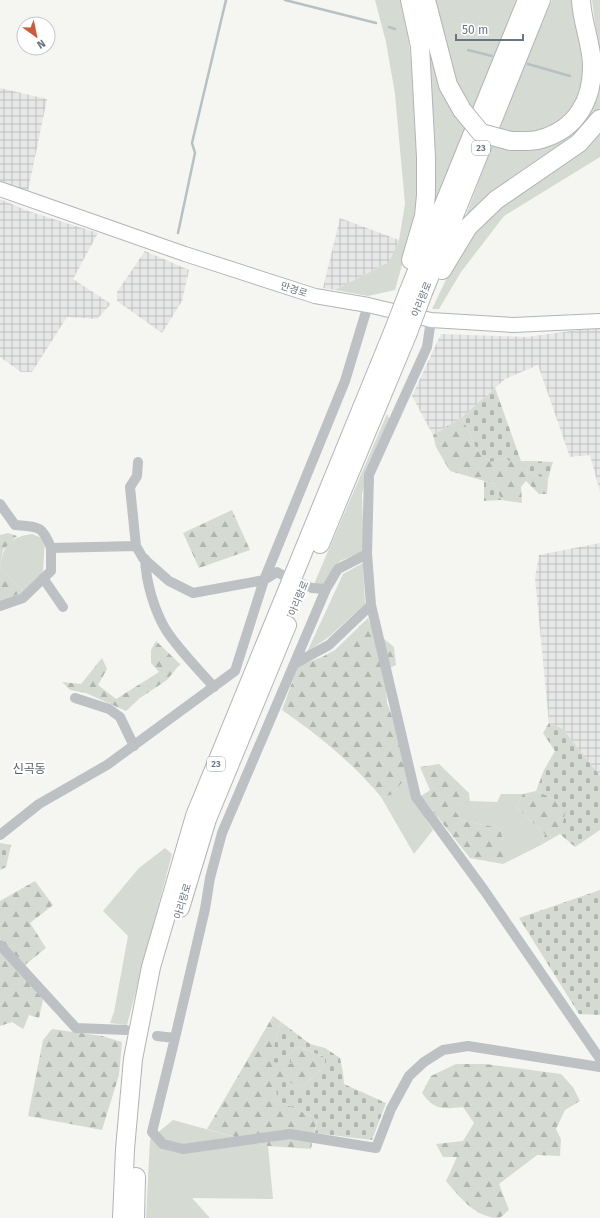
<svg xmlns="http://www.w3.org/2000/svg" width="600" height="1218" font-family="'Fira Sans','Noto Sans KR',sans-serif">
  <style>
    .industrial { fill: url(#industrial-grid) }
    .green { fill: #d5dad2 }
    .forest { fill: url(#forest-firs) }
    .cemetery { fill: url(#cemetery-stones) }
    .lines { fill: none; stroke-linecap: round; stroke-linejoin: round }
    .stream { stroke: #b6c1c4; stroke-width: 2.5 }
    .street-tunnel { stroke: #d2d5d6; stroke-width: 10; stroke-dasharray: 10 5; stroke-linecap: butt }
    .secondary-casing { stroke: #b0b5b8; stroke-width: 16 }
    .highway-casing { stroke: #b1b4b7; stroke-width: 20 }
    .street { stroke: #bdc1c4; stroke-width: 10 }
    .secondary { stroke: #fff; stroke-width: 14 }
    .highway { stroke: #fff; stroke-width: 18 }
    .highway-bridge-casing { stroke: #b1b4b7; stroke-width: 20; stroke-linecap: butt }
    .highway-bridge { stroke: #fff; stroke-width: 18 }
    .labels { text-anchor: middle; stroke-width: 4; stroke-linejoin: round; paint-order: stroke }
    .shield { fill: #fff; stroke: #959fa6; stroke-width: 1 }
    .shield-label { font-size: 9px; font-weight: bold; fill: #687680 }
    .street-label { font-size: 10px; fill: #687680; stroke: #fff }
    .quarter-label { font-size: 12px; fill: #555f66; stroke: #fff }
  </style>
  <defs>
    <pattern id="industrial-grid" width="8" height="8" patternUnits="userSpaceOnUse"><rect width="8" height="8" fill="#e6e7e6"/><path d="M0 4h8M4 0v8" fill="none" stroke="#bec0c0"/></pattern>
    <pattern id="forest-firs" width="22" height="20" patternUnits="userSpaceOnUse"><rect width="22" height="20" fill="#d5dad2"/><path d="M5 1l3.5 6h-7zM16 11l3.5 6h-7z" fill="#b1b5b0"/></pattern>
    <pattern id="cemetery-stones" width="16" height="16" patternUnits="userSpaceOnUse"><rect width="16" height="16" fill="#d5dad2"/><path d="M2 7V4a2 2 0 0 1 4 0v3zM10 15v-3a2 2 0 0 1 4 0v3z" fill="#b1b5b0"/></pattern>
  </defs>
  <rect width="100%" height="100%" fill="#f5f5f2"/>
  <path class="industrial" d="M0 88 47 99 28 191 0 181Z
    M0 199 28 211 98 233 73 279 111 304 97 319 67 317 32 372H21L0 357Z
    M340 218 399 240 389 262 335 290 323 288Z
    M145 251 189 270 182 301 162 333 117 301V292Z
    M600 327V492L590 455 570 457 538 365 505 379 462 417 433 435 412 396 441 334 527 337Z
    M600 543V776L563 729 549 723 535 578 539 555Z"/>
  <path class="green" d="M375 0H404L414 84 418 208 395 290 368 296 335 290 389 262 399 240 405 204 395 94 386 42Z
    M424 0 467 130 430 223Z
    M431 0H521L475 111 459 89 442 30Z
    M552 0H575L583 72 580 99 557 124 531 135 497 130Z
    M592 0H600V108L583 130 463 223 492 146 505 149 543 145 567 132 600 60Z
    M600 128V157L504 216 461 272 439 309H432L452 267 483 222Z
    M387 414 390 420 365 481 362 495 364 551 340 561 323 585 314 584Z
    M32 534 45 539 43 572 24 592 0 567C4 544 9 538 32 534Z
    M363 563 365 604 330 636 307 652 343 574Z
    M408 776 425 818 433 830 414 854 381 797 391 795Z
    M501 794H523L516 807 545 834 541 845 503 864V841L500 828 463 821 451 808 470 801 497 802Z
    M165 848 172 854 127 1025 110 1023 114 1012 128 936 103 911 139 868Z
    M173 1120 268 1146 273 1199 192 1198 210 1218H146L150 1139Z"/>
  <path class="forest" d="M462 417 477 450 490 462 506 458 509 461H531L526 472 548 479 547 494H539L526 481 521 487 522 503 501 500 495 484 450 471 436 447 433 435Z
    M232 510 250 550 199 568 183 533Z
    M8 533 17 536 3 550 0 567 24 592 0 601V535Z
    M368 618 372 629 394 647 396 665 385 670 387 703 405 752 408 776 391 795 381 797C353 763 318 735 282 710L298 666 322 657 335 650Z
    M156 641 180 664 167 680 140 698 126 711 86 693 70 690 62 682 81 684 102 658 107 669 98 685 116 699 159 672 151 663V650Z
    M439 764 469 793 470 801 452 808 463 821 500 828 503 841V864L470 858 421 796 430 790 420 767Z
    M536 791 555 799 567 810 560 834 541 845 545 834 516 807 523 794Z
    M35 881 53 905 30 923 46 948 25 965 0 939V901Z
    M0 951 43 999 39 1018 29 1015 23 1029 12 1022 0 1026Z
    M273 1016 281 1022 275 1043 292 1063 289 1053 299 1047 325 1057V1065L301 1089 283 1079 277 1100 317 1119 311 1149 268 1146 207 1129Z
    M52 1029 102 1036 122 1042 119 1075 102 1130 28 1116 43 1040Z
    M456 1064H485L561 1074 573 1087 580 1101 565 1110 556 1129 561 1139 560 1156 537 1155 499 1184 509 1210C506 1212 502 1217 499 1218 475 1218 459 1196 446 1181L457 1157H443L436 1144 463 1141 474 1123 463 1107C443 1109 435 1111 422 1093L431 1076Z"/>
  <path class="cemetery" d="M495 388 521 461H509L506 458 490 462 477 450 462 417Z
    M531 461 553 462 548 479 526 472Z
    M484 481 495 484 501 500 484 501Z
    M549 723 563 729 600 776V830L575 847 560 834 566 810 555 799 536 791 544 770 555 751 543 733Z
    M0 843 11 845 6 867 0 870Z
    M600 890V1015L579 1014 519 918Z
    M281 1022 310 1044 325 1048 340 1058 343 1073 344 1084 386 1103 372 1140 315 1133 317 1119 277 1100 276 1082 283 1078 301 1089 325 1065V1057L299 1047 289 1053 292 1064 273 1062 275 1043Z"/>
  <g class="lines">
    <path class="stream" d="M285 0 376 23
      M389 27 395 29
      M468 50 492 56
      M528 64 570 76
      M178 233 195 153 192 143 226 0"/>
    <path class="street-tunnel" d="M288 577 312 588"/>
    <defs>
      <path id="secondary" d="M0 189 185 254 315 296 368 305 431 320 513 325 600 321"/>
      <path id="highway" d="M410 0 420 46 426 157V195L424 216 411 260
        M426 0 448 85 462 110
        M511 141C520 141 532 142 541 139 577 129 593 99 592 64 591 42 582 22 581 0
        M442 270 468 227 496 200 579 143 600 119
        M408 293 527 0
        M422 295 541 0
        M320 544 407 335
        M180 908 207 819 287 625
        M122 1218 125 1149 133 1059 151 967 195 816 393 332
        M135 1218 136 1177"/>
    </defs>
    <use href="#secondary" class="secondary-casing"/>
    <use href="#highway" class="highway-casing"/>
    <path class="street" d="M431 320 427 347 369 475 367 554 371 605 416 797 484 890 600 1059
      M138 462 137 476 130 487 136 546 143 558 169 581 193 593 264 580 277 572 284 576
      M0 504 15 525C39 527 42 525 51 548
      M145 559C146 582 154 610 166 630 179 650 198 669 214 687
      M43 578 63 607
      M312 588 326 589 338 569 367 554
      M0 606 23 598 51 571V548L136 546
      M294 664 329 645 371 605
      M75 698 109 709 120 717 134 746
      M0 835 39 804 107 765 235 671 264 580 345 381 368 305
      M0 945 76 1028 126 1030
      M157 1036 175 1038 152 1132 163 1144 183 1149 290 1134 376 1148 391 1109 409 1076 424 1062 443 1050 468 1046 600 1067
      M175 1038 205 909 210 878 222 833 326 589"/>
    <use href="#secondary" class="secondary"/>
    <use href="#highway" class="highway"/>
    <defs>
      <path id="highway-bridge" d="M462 110 481 133 511 141
        M393 332 408 293
        M407 335 422 295"/>
    </defs>
    <use href="#highway-bridge" class="highway-bridge-casing"/>
    <use href="#highway-bridge" class="highway-bridge"/>
  </g>
  <g class="labels">
    <g class="shield">
      <rect x="472" y="141" width="18" height="14" rx="3"/>
      <rect x="207" y="757" width="18" height="14" rx="3"/>
    </g>
    <g class="shield-label">
      <text x="481" y="151">23</text>
      <text x="216" y="767">23</text>
    </g>
    <g class="street-label">
      <text transform="translate(294 289) rotate(18)" y="4">만경로</text>
      <text transform="translate(421 299) rotate(-68)" y="4">아리랑로</text>
      <text transform="translate(298 598) rotate(-68)" y="4">아리랑로</text>
      <text transform="translate(182 901) rotate(-73)" y="4">아리랑로</text>
    </g>
    <g class="quarter-label">
      <text x="29" y="773">신곡동</text>
    </g>
  </g>
  <g transform="translate(36 36) rotate(147)"><circle r="19" fill="#ffffff" stroke="#c3c8cc"/>
  <path d="M0-3L7 15L0 10L-7 15Z" fill="#ce5a3a"/>
  <text y="-6" font-size="11" font-weight="bold" text-anchor="middle" fill="#687680">N</text>
  </g>
  <path d="M456 34v6h67v-6" fill="none" stroke="#687680" stroke-width="2"/>
  <text x="462" y="34" font-size="12" fill="#687680" stroke="#ffffff" stroke-width="3" paint-order="stroke">50 m</text>
</svg>
